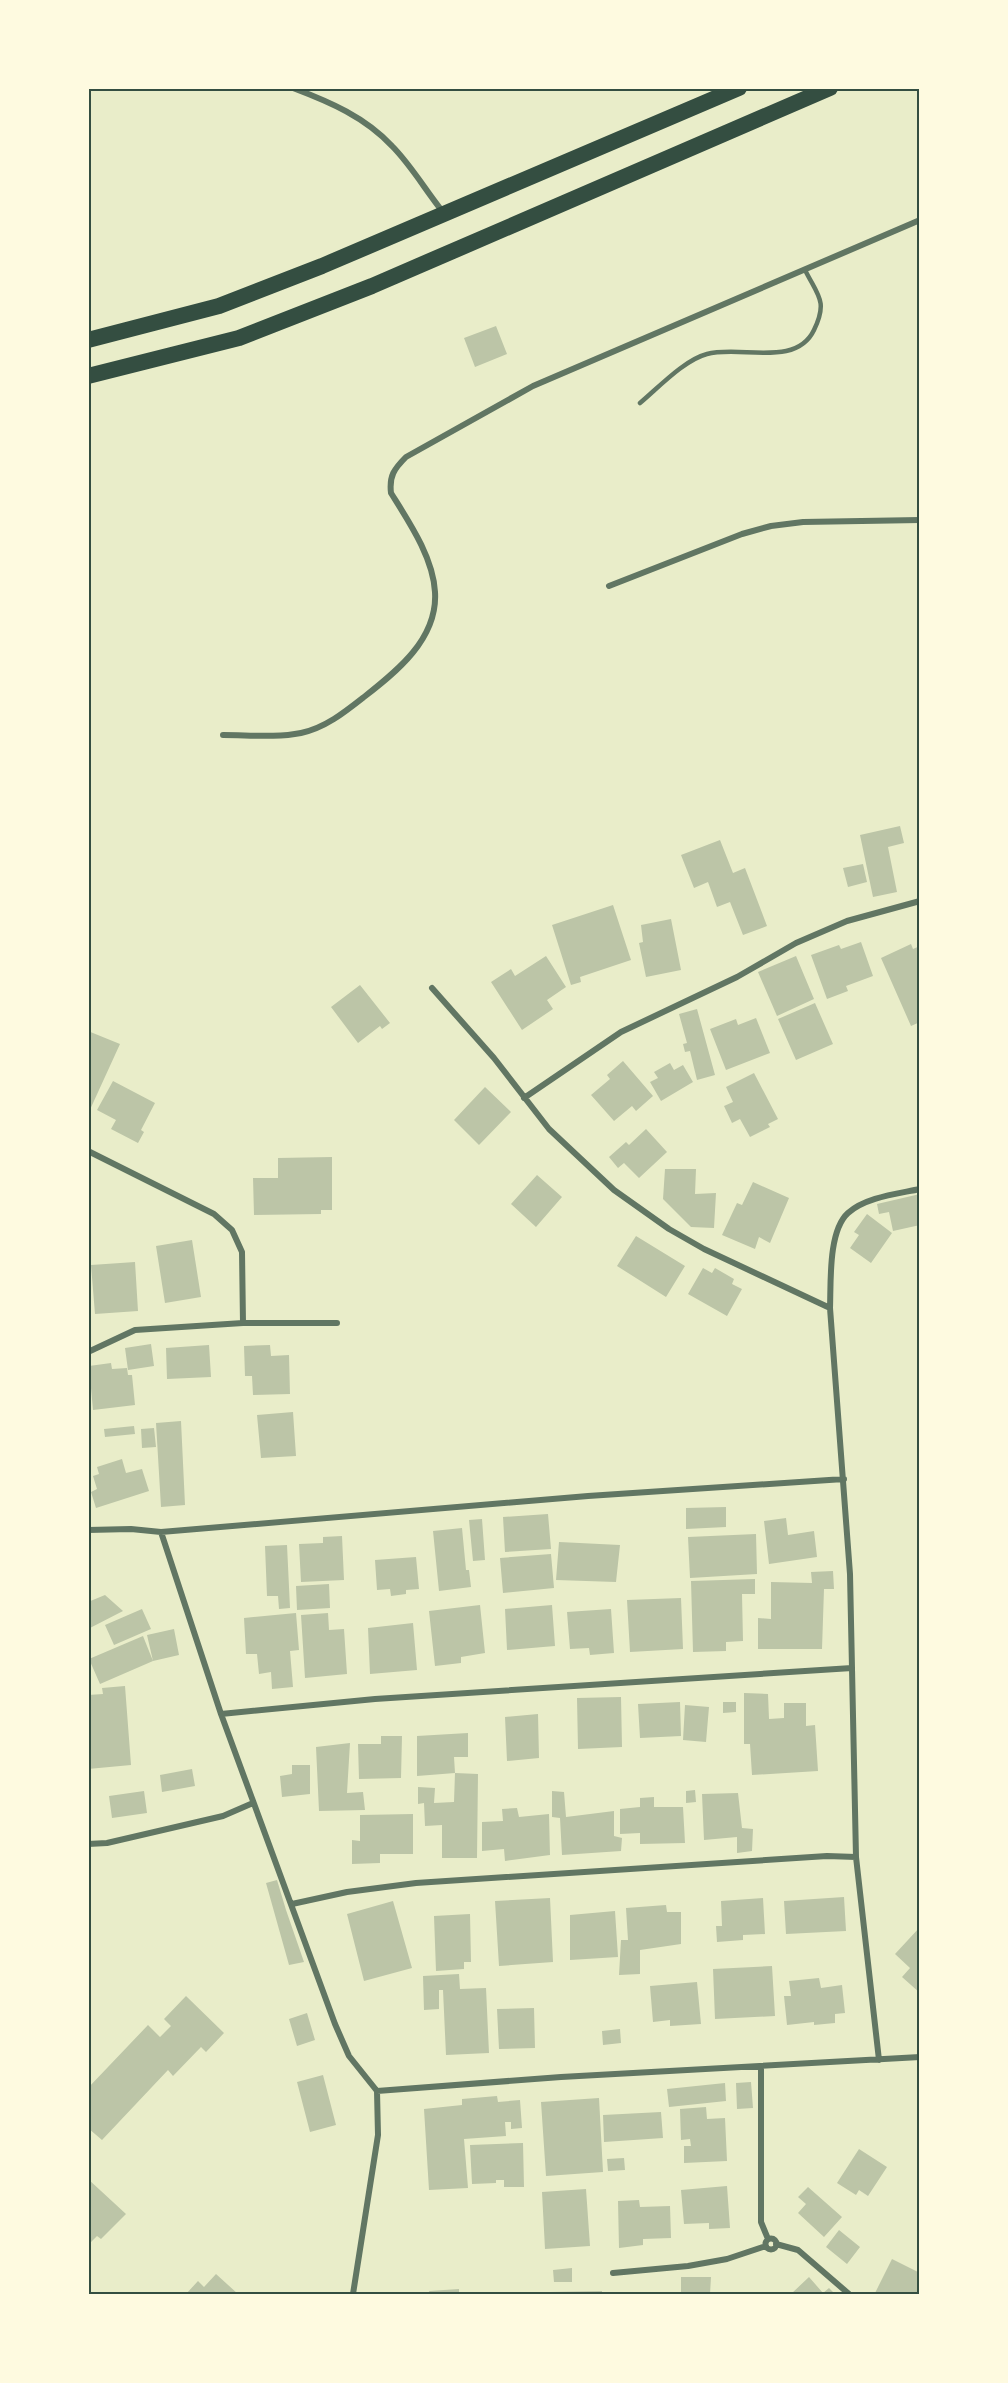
<svg xmlns="http://www.w3.org/2000/svg" width="1008" height="2383" font-family="Inter,sans-serif">
  <style>
    .building { fill: #bcc5a7 }
    .lines { fill: none; stroke-linecap: round; stroke-linejoin: round }
    .service { stroke: #617663; stroke-width: 4.5 }
    .minor { stroke: #617663; stroke-width: 6 }
    .trunk { stroke: #344e41; stroke-width: 16 }
    .neatline { fill: none; stroke: #344e41; stroke-width: 2 }
  </style>
  <rect width="100%" height="100%" fill="#e9edc9"/>
  <path class="building" d="M496 326 507 354 475 367 464 338Z
    M900 826 904 843 888 847 897 892 873 897 860 835Z
    M720 840 733 873 745 868 767 926 743 935 730 902 717 907 708 882 694 888 681 855Z
    M863 864 867 882 848 887 843 868Z
    M613 905 631 960 580 977 581 982 571 985 552 925Z
    M671 919 681 970 646 977 639 943 643 942 641 925Z
    M861 942 873 976 846 986 848 991 827 999 811 955 839 945 841 949Z
    M911 944 913 949 920 946V1022L911 1026 881 958Z
    M546 956 566 987 547 1000 553 1009 522 1030 491 982 511 969 515 976Z
    M796 956 814 999 777 1016 758 972Z
    M360 985 390 1023 382 1029 380 1026 358 1043 331 1007Z
    M815 1003 833 1044 796 1060 778 1019Z
    M697 1009 715 1075 697 1080 690 1051 685 1052 683 1044 687 1043 679 1014Z
    M756 1018 770 1053 726 1070 710 1029 736 1019 738 1025Z
    M88 1031 120 1044 88 1114Z
    M623 1061 653 1096 636 1111 632 1106 614 1121 591 1095 610 1079 607 1075Z
    M670 1063 674 1070 683 1065 693 1082 661 1101 650 1082 658 1078 654 1072Z
    M754 1073 778 1119 768 1124 770 1127 750 1137 740 1119 732 1123 724 1106 733 1102 726 1087Z
    M113 1081 155 1103 141 1130 144 1132 138 1143 111 1129 116 1120 97 1110Z
    M485 1087 511 1112 479 1145 454 1120Z
    M646 1129 667 1152 639 1178 624 1163 618 1168 609 1157 626 1142 629 1145Z
    M332 1157V1210H321V1214L254 1215 253 1178H278V1158Z
    M665 1169H696L695 1194 716 1193 714 1228 691 1227 663 1199Z
    M537 1175 562 1197 536 1227 511 1204Z
    M753 1182 789 1198 770 1243 759 1237 755 1249 722 1235 737 1203 742 1205Z
    M920 1194V1225L893 1231 889 1212 879 1214 877 1204Z
    M867 1214 892 1233 871 1263 850 1248 859 1235 854 1232Z
    M636 1236 685 1266 666 1297 617 1266Z
    M192 1240 201 1297 165 1303 156 1246Z
    M135 1262 138 1311 95 1314 91 1265Z
    M703 1268 712 1273 715 1268 734 1279 732 1284 742 1289 727 1316 688 1294Z
    M151 1344 154 1366 128 1370 125 1348Z
    M209 1345 211 1377 167 1379 166 1348Z
    M270 1345 271 1356 289 1355 290 1394 253 1395 252 1376H245L244 1346Z
    M111 1363 112 1369 127 1368 128 1375H132L135 1405 93 1410 89 1366Z
    M293 1412 296 1456 261 1458 257 1415Z
    M181 1421 185 1505 161 1507 156 1423Z
    M134 1426 135 1434 105 1437 104 1429Z
    M154 1428 156 1447 142 1448 141 1429Z
    M122 1459 126 1473 142 1469 149 1491 96 1508 91 1492 97 1489 93 1476 99 1474 97 1467Z
    M726 1507V1527L686 1529V1508Z
    M548 1514 551 1549 505 1552 503 1517Z
    M786 1518 788 1535 814 1531 817 1557 769 1564 764 1521Z
    M482 1519 485 1560 473 1561 469 1520Z
    M462 1528 466 1570H469L471 1587 439 1591 433 1531Z
    M756 1534 757 1574 690 1578 688 1537Z
    M342 1536 344 1580 301 1582 299 1544 323 1543V1537Z
    M559 1542 620 1545 616 1582 556 1580Z
    M287 1545 290 1608 279 1609 278 1596H267L265 1546Z
    M551 1554 554 1588 503 1593 500 1558Z
    M416 1557 419 1589 406 1590V1594L391 1596 390 1589 377 1590 375 1560Z
    M833 1571 834 1589H824L822 1649H758V1618L771 1619V1582L812 1583 811 1572Z
    M755 1579V1594H742L743 1641 726 1642V1651L693 1652 691 1581Z
    M329 1584 330 1608 297 1610 296 1586Z
    M105 1595 123 1611 88 1629V1602Z
    M681 1598 683 1649 630 1652 627 1600Z
    M480 1605 485 1653 461 1657V1663L435 1666 429 1611Z
    M552 1605 555 1646 507 1650 505 1609Z
    M142 1609 151 1629 114 1645 105 1625Z
    M611 1609 614 1653 590 1655 589 1648 570 1649 567 1612Z
    M296 1613 299 1650 290 1651 293 1687 272 1689 271 1672 259 1674 257 1654H246L244 1618Z
    M328 1613 329 1630 344 1629 347 1674 305 1678 301 1615Z
    M413 1623 417 1670 370 1674 368 1628Z
    M174 1629 179 1655 153 1661 100 1684 89 1659 143 1636 153 1661 147 1635Z
    M125 1686 131 1765 88 1769V1695L103 1694 102 1688Z
    M744 1693 768 1694 769 1719 784 1718V1703H806V1726L815 1725 818 1771 752 1775 750 1744H744Z
    M621 1697 622 1747 578 1749 577 1698Z
    M680 1702 681 1736 640 1738 638 1704Z
    M723 1702H736V1712L723 1713Z
    M685 1705 709 1707 706 1742 683 1740Z
    M538 1714 539 1758 507 1761 505 1717Z
    M468 1733V1757H454L455 1773 417 1776V1736Z
    M381 1736H402L401 1778 359 1779 358 1744H381Z
    M350 1743 347 1793 363 1792 365 1810 319 1811 316 1747Z
    M292 1765H310V1794L282 1797 280 1776 292 1774Z
    M192 1769 195 1786 162 1792 160 1775Z
    M455 1773 478 1774 477 1858H442V1825L425 1826 424 1803 418 1804V1787L435 1788 434 1803 454 1802Z
    M695 1790 696 1802 686 1803V1791Z
    M144 1791 147 1813 112 1818 109 1796Z
    M552 1791 564 1792 566 1817 614 1811V1836L622 1838 621 1851 562 1855 560 1818 552 1817Z
    M738 1793 742 1828 753 1829 752 1851 737 1853V1837L704 1840 702 1794Z
    M654 1797V1807H683L685 1843 640 1844V1833L620 1834V1809L640 1807V1798Z
    M517 1808 519 1817 549 1814 550 1855 505 1861 504 1849 482 1851V1822L503 1821 502 1809Z
    M413 1814V1854H380V1863L352 1864V1840L360 1841V1815Z
    M277 1880 286 1910 304 1962 289 1965 266 1883Z
    M844 1897 846 1931 786 1934 784 1901Z
    M550 1898 553 1962 499 1966 495 1901Z
    M763 1898 765 1934 743 1935V1940L717 1942 716 1926H722L721 1901Z
    M393 1901 412 1968 364 1981 347 1914Z
    M666 1905 667 1912H681V1944L640 1950V1974L619 1975 621 1940H628L626 1908Z
    M615 1911 618 1957 570 1960V1915Z
    M470 1914 471 1962H464V1969L436 1971 434 1916Z
    M920 1927V1993L902 1977 910 1968 895 1954Z
    M772 1966 775 2016 715 2019 713 1969Z
    M459 1974 460 1989 486 1988 489 2053 446 2055 443 1990H439V2009L424 2010 423 1976Z
    M819 1978 821 1988 842 1985 845 2013 835 2014V2023L814 2025V2022L787 2025 784 1996H791L789 1981Z
    M697 1982 701 2024 670 2026V2020L653 2022 650 1986Z
    M186 1996 224 2033 206 2052 201 2047 173 2076 168 2070 102 2140 88 2128V2088L148 2025 160 2037 171 2026 164 2019Z
    M534 2008 535 2048 499 2049 497 2009Z
    M307 2013 315 2040 297 2046 289 2019Z
    M620 2029 621 2043 603 2045 602 2031Z
    M323 2075 336 2125 310 2132 297 2082Z
    M751 2082 753 2108 737 2109 736 2083Z
    M725 2083 726 2101 669 2107 667 2089Z
    M497 2096 498 2102 520 2100 522 2128 511 2129V2122H505L506 2136 464 2139 468 2188 429 2190 424 2109 462 2105V2099Z
    M599 2098 603 2172 546 2176 541 2102Z
    M706 2107 707 2119 725 2118 727 2161 684 2163V2146H691L690 2139 681 2140 680 2109Z
    M661 2112 663 2138 604 2142 603 2115Z
    M523 2143 524 2187H504V2180H496V2183L472 2184 470 2145Z
    M859 2149 887 2167 868 2196 859 2190 856 2195 837 2183Z
    M624 2158 625 2170 608 2171 607 2159Z
    M88 2179 126 2214 101 2239 97 2236 88 2245Z
    M727 2186 730 2228 709 2229V2223L684 2224 681 2190Z
    M808 2187 842 2217 824 2237 798 2213 806 2204 798 2197Z
    M586 2189 590 2246 545 2249 542 2192Z
    M639 2200 640 2207 670 2206 671 2238 643 2239V2245L619 2248 618 2201Z
    M839 2230 860 2247 847 2264 826 2247Z
    M892 2259 920 2273V2294H879L875 2293Z
    M572 2268V2282H554L553 2270Z
    M216 2274 238 2294H186L198 2281 204 2287Z
    M681 2277H711L710 2294H681Z
    M809 2277 823 2293 829 2288 835 2294H791Z
    M459 2289V2294H430L429 2291Z
    M602 2291V2294H550V2292Z"/>
  <g class="lines">
    <path class="service" d="M640 403C658 388 684 360 707 354 740 345 796 368 814 330 828 301 818 296 805 270"/>
    <path class="minor" d="M293 88C330 102 365 117 392 146 411 165 426 191 443 212
      M609 586 742 534 771 526 803 522 920 520
      M223 735C249 735 276 738 301 733 325 728 345 712 364 697 396 672 438 639 435 592 433 557 409 522 391 493 389 476 394 469 406 457L533 386 920 220
      M432 988 494 1058 549 1129 614 1190 669 1229 704 1249 830 1308
      M524 1098 621 1032 737 977 796 943 847 921 920 901
      M88 1151 214 1214 232 1230 242 1252 243 1323 135 1330 88 1352
      M243 1323H337
      M88 1530 131 1529 161 1532 588 1496 844 1479
      M161 1532 221 1714 335 2024 349 2056 377 2091
      M221 1714 375 1699 852 1668
      M88 1844 107 1843 223 1816 253 1803
      M292 1904 347 1892 416 1883 827 1856 856 1857
      M879 2060 856 1857 850 1574 830 1308C831 1283 828 1231 848 1213 866 1197 897 1194 920 1189
      M761 2066V2222L768 2239
      M377 2091 561 2077 920 2057
      M765.5 2244a5.5 5.5 0 1 1 11 0a5.5 5.5 0 1 1-11 0Z
      M776 2244 798 2250 849 2294
      M613 2273 688 2266 727 2259 766 2246
      M353 2294 378 2135 377 2091"/>
    <path class="trunk" d="M88 340 219 306 322 266 739 88
      M88 376 239 338 372 286 830 88"/>
  </g>
  <rect width="1008" height="2383" fill="none" stroke="#fefae0" stroke-width="180"/>
  <rect x="90" y="90" width="828" height="2203" class="neatline"/>
</svg>
